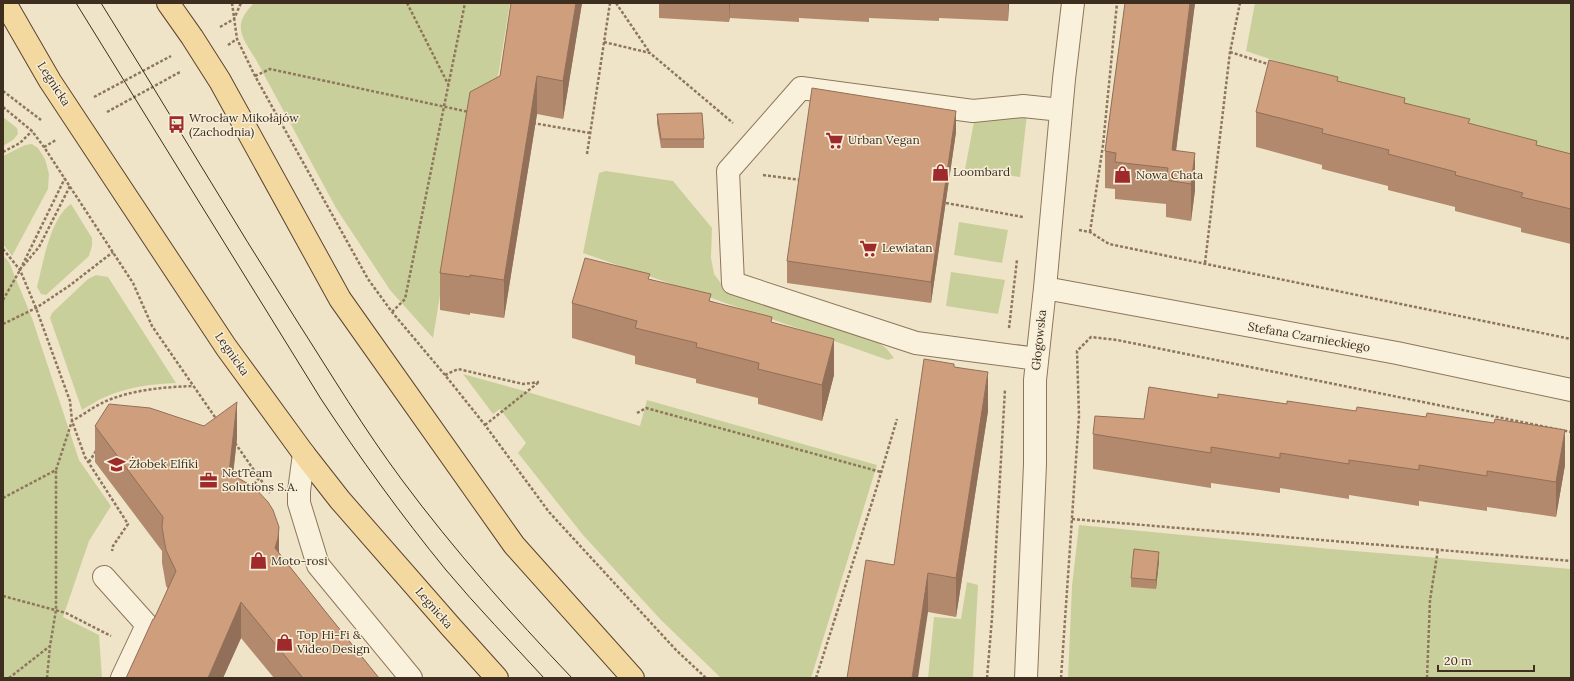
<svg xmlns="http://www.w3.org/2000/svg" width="1574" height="681" font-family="Lora,serif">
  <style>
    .green { fill: #c9cf9b }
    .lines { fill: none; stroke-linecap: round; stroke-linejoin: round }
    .minor-casing { stroke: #8d765c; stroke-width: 24 }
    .major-casing { stroke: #5b4430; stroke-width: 24 }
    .path { stroke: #8d765c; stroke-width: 2.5; stroke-dasharray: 3 2; stroke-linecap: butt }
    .minor { stroke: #faf1dc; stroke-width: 22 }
    .major { stroke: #f3d9a0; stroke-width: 22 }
    .tram { stroke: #3d2e20; stroke-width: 1 }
    .wall { fill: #b2896c }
    .shaded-wall { fill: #916f58 }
    .building { fill: #cf9f7d; stroke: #916f58 }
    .labels { text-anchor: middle; stroke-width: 3; stroke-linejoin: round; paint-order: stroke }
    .street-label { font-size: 12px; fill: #3d2e20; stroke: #f7eed8 }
    .poi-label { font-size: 12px; fill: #3d2e20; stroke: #f7eed8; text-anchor: start }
  </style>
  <rect width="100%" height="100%" fill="#f0e4c8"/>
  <path class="green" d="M254 3H510L493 107 472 102 433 338 390 290 336 208 255 58C241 36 232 25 254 3Z
    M1255 3H1571V160L1246 51Z
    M1027 114 1020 177 965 169 974 122Z
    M3 117 17 128 18 134 13 140 3 146Z
    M32 144 38 148 45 159 49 174 48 189 12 256 3 244V156L25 145Z
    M606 171 673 181 712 228 711 258 714 274 725 289 873 339 886 348 894 358 888 360 583 253 599 173Z
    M71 204 92 238V246L89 256 46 295 41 294 37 287C43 264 50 218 71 204Z
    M959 222 1008 230 1002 263 954 255Z
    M3 255 9 262 32 318 79 460 111 506 89 541 63 617 99 635 102 678H3Z
    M951 272 1005 280 998 314 946 306Z
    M96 275 108 277 176 383C152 384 126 387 103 398 96 401 89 406 82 410L50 318 52 313 88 279Z
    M463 374 521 390 640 426 647 400 877 465 811 678H721L661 620 583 535 518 453 526 443 500 409 493 414Z
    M1079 525 1331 549 1571 569V671L1570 678H1068L1072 586Z
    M967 582 978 585 973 678H928L934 617 961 619Z"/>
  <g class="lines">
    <defs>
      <path id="minor" d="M1045 288 1397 353 1571 390
        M1037 359 916 343 733 283 728 171 801 88 973 111 1023 106 1061 110
        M304 454 299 491V503L318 565 411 678
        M104 577 147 625 122 678
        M1026 678 1035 464V380L1045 288 1064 79 1073 3"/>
      <path id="major" d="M5 3 50 81 226 347 304 454 340 500 451 627 497 678
        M168 3 192 37 220 81 340 299 514 545 633 678"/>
    </defs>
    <use href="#minor" class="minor-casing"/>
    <use href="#major" class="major-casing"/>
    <path class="path" d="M232 3 237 39 255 76 368 279 392 312 445 375 485 425 549 512 676 650 706 678
      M407 3 448 84
      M616 3 650 53
      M220 27 234 19 241 3
      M604 42 650 53 733 123
      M228 45 237 39
      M1230 52 1271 65
      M255 76 270 69 469 112
      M3 91 41 120
      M94 97 171 56
      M3 107 32 131 44 147 133 283 152 326 217 420
      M107 112 180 72
      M533 123 590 133
      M44 147 56 140
      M3 152 20 143 32 131
      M587 154 610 3
      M763 175 801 180
      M946 203 1023 217
      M1079 230 1090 232 1109 244 1571 339
      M1090 232 1103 145 1117 3
      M3 249 20 270 36 308 70 401 72 421 85 457 128 524 113 546 112 551
      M1205 263 1230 52 1240 3
      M23 266 39 247 70 186
      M3 300 20 270 65 178
      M392 312 405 299 465 3
      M3 324 36 308 69 286 113 252
      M1009 328 1017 260
      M445 375 458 369 523 384 539 382
      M637 413 646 408 881 472
      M485 425 539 382
      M235 443 270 493
      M89 462 96 451
      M251 488 260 477
      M3 498 56 470 72 421C83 415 93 407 104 402 130 390 164 387 193 386
      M1072 519 1571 561
      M3 596 66 613 111 636
      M9 678 50 646
      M47 678 50 646 56 610V470
      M816 678 875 493 897 419
      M987 678 992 618 1005 389
      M1061 678 1079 416 1077 351 1091 337 1117 340 1571 432
      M1427 678 1430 600 1438 549"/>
    <use href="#minor" class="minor"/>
    <use href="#major" class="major"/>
    <path class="tram" d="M76 3 321 399C360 458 401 515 446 570 477 607 511 642 544 678
      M101 3C167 108 230 216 297 321 331 374 364 429 402 480 454 550 512 615 572 678"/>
  </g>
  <path class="wall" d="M511 3H582L563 119 537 114 504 318 470 313V315L440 310V273L500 76Z
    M659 3H1009L1008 21 939 18V21L869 18V22L799 18V22L730 18 729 22 659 18Z
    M1125 3H1195L1176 151 1195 190 1191 221 1166 217V204L1115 199V189L1105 188V151Z
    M1338 81 1537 145 1571 154V244L1521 232V228L1455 211V207L1388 190V186L1322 169V165L1256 147V112Z
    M657 114 704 139V148H661L657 123Z
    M956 132 931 303 787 283V261Z
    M650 279 711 301 772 322 834 375 822 421 758 404V398L696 383V379L635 364V356L572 338V303Z
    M954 367 988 411 956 617 928 612 894 565Z
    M95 426 237 438 233 476 279 553 325 611 379 678H274L241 638 223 678H126L168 589 166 586 164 574 162 563V551L95 462Z
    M1093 434 1565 465 1556 517 1487 507V511L1419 501V506L1349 495V499L1280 488V493L1211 483V488L1093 469Z
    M1159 561 1156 589 1131 587V578Z"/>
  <path class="shaded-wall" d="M576 3H582L563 119V81Z
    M729 3H730L729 22Z
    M1008 3H1009L1008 21Z
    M1190 3H1195L1172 181V150Z
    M537 76V114L504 318V280Z
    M956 111V132L931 303V282Z
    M1195 153V190L1191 221V184Z
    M834 339V375L822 421V385Z
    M988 372V411L956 617V578Z
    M237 402V438L229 509V473Z
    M1565 430V465L1556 517V482Z
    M279 527V563L275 548Z
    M1159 552V561L1156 589V580Z
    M928 573V612L918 678H912Z
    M241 602V638L223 678H208Z"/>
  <path class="building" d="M511 3H576L563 81 537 76 504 280 470 275V277L440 273 470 92 500 76Z
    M1125 3H1190L1172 150 1195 153 1191 184 1166 180 1168 168 1115 162 1116 153 1105 151Z
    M1269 60 1338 77 1337 81 1405 98 1404 103 1470 119 1468 123 1537 141 1536 145 1571 154V209L1521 197 1523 193 1455 175 1456 172 1388 154 1389 150 1322 133 1323 129 1256 112Z
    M812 88 956 111 931 282 787 261Z
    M702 113 704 139H661L657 114Z
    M585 258 650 274 648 279 711 294 709 301 772 317 771 322 834 339 822 385 758 369 759 363 696 347 697 343 635 328 637 321 572 303Z
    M924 359 954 364V367L988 372 956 578 928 573 912 678H847L866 560 894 565Z
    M1149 387 1218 398V394L1287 404V401L1356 411 1357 407 1426 417 1427 413 1494 423 1495 419 1565 430 1556 482 1487 471V476L1419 465V470L1349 460V464L1280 453V458L1211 447V453L1093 434 1095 416 1144 419Z
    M237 402 229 473 254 487 268 502 273 510 279 527 278 538 275 548 325 611 379 678H303L241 602 208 678H126L153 619H154L176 571 166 550 164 539 162 527 163 517 95 426 109 404 150 408 204 426Z
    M1134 549 1159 552 1156 580 1131 578Z"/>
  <defs>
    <symbol id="bus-bare" viewBox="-9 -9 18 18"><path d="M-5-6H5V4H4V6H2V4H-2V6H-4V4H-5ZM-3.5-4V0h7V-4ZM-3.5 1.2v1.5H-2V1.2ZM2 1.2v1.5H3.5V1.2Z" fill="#9e2a2b" stroke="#f7eed8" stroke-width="2.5" paint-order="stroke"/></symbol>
    <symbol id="supermarket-bare" viewBox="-9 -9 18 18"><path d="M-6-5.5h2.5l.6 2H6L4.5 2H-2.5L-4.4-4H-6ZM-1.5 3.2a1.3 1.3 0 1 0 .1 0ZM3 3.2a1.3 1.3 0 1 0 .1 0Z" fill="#9e2a2b" stroke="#f7eed8" stroke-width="2.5" paint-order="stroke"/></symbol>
    <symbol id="shop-bare" viewBox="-9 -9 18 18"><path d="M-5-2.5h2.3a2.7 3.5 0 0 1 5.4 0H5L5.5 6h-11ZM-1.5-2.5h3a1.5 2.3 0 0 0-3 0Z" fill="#9e2a2b" stroke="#f7eed8" stroke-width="2.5" paint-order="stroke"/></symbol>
    <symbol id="school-bare" viewBox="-9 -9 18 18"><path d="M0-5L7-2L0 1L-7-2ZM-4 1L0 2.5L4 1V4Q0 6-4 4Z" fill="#9e2a2b" stroke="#f7eed8" stroke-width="2.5" paint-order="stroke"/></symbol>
    <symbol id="office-bare" viewBox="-9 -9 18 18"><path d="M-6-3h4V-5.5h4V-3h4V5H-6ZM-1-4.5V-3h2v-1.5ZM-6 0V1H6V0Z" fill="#9e2a2b" stroke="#f7eed8" stroke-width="2.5" paint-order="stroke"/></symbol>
  </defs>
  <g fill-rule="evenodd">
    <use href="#bus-bare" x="164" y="112" width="25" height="25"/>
    <use href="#supermarket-bare" x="822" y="128" width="25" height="25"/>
    <use href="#shop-bare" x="928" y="160" width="25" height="25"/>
    <use href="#shop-bare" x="1110" y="162" width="25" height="25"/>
    <use href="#supermarket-bare" x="856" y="236" width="25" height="25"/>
    <use href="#school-bare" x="104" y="452" width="25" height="25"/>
    <use href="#office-bare" x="196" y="468" width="25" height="25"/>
    <use href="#shop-bare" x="246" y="548" width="25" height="25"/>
    <use href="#shop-bare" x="272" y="630" width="25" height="25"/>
  </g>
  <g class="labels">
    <g class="street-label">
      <text transform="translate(54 84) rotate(57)" y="4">Legnicka</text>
      <text transform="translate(1309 337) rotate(10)" y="4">Stefana Czarnieckiego</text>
      <text transform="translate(1039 340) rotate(-84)" y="4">Głogowska</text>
      <text transform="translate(232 354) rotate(55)" y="4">Legnicka</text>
      <text transform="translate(434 608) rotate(49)" y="4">Legnicka</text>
    </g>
    <g class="poi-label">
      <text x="189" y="122">Wrocław Mikołajów<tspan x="189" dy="14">(Zachodnia)</tspan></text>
      <text x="848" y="144">Urban Vegan</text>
      <text x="953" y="176">Loombard</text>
      <text x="1136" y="179">Nowa Chata</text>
      <text x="882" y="252">Lewiatan</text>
      <text x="129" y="468">Żłobek Elfiki</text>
      <text x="222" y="477">NetTeam<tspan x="222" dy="14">Solutions S.A.</tspan></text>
      <text x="271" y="565">Moto-rosi</text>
      <text x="297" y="639">Top Hi-Fi &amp;<tspan x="297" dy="14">Video Design</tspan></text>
    </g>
  </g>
  <rect width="1574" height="681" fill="none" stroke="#3d2e20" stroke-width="8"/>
  <path d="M1438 665v6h96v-6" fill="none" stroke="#3d2e20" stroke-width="2"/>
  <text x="1444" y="665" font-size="12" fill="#3d2e20" stroke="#f7eed8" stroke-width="3" paint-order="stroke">20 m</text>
</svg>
